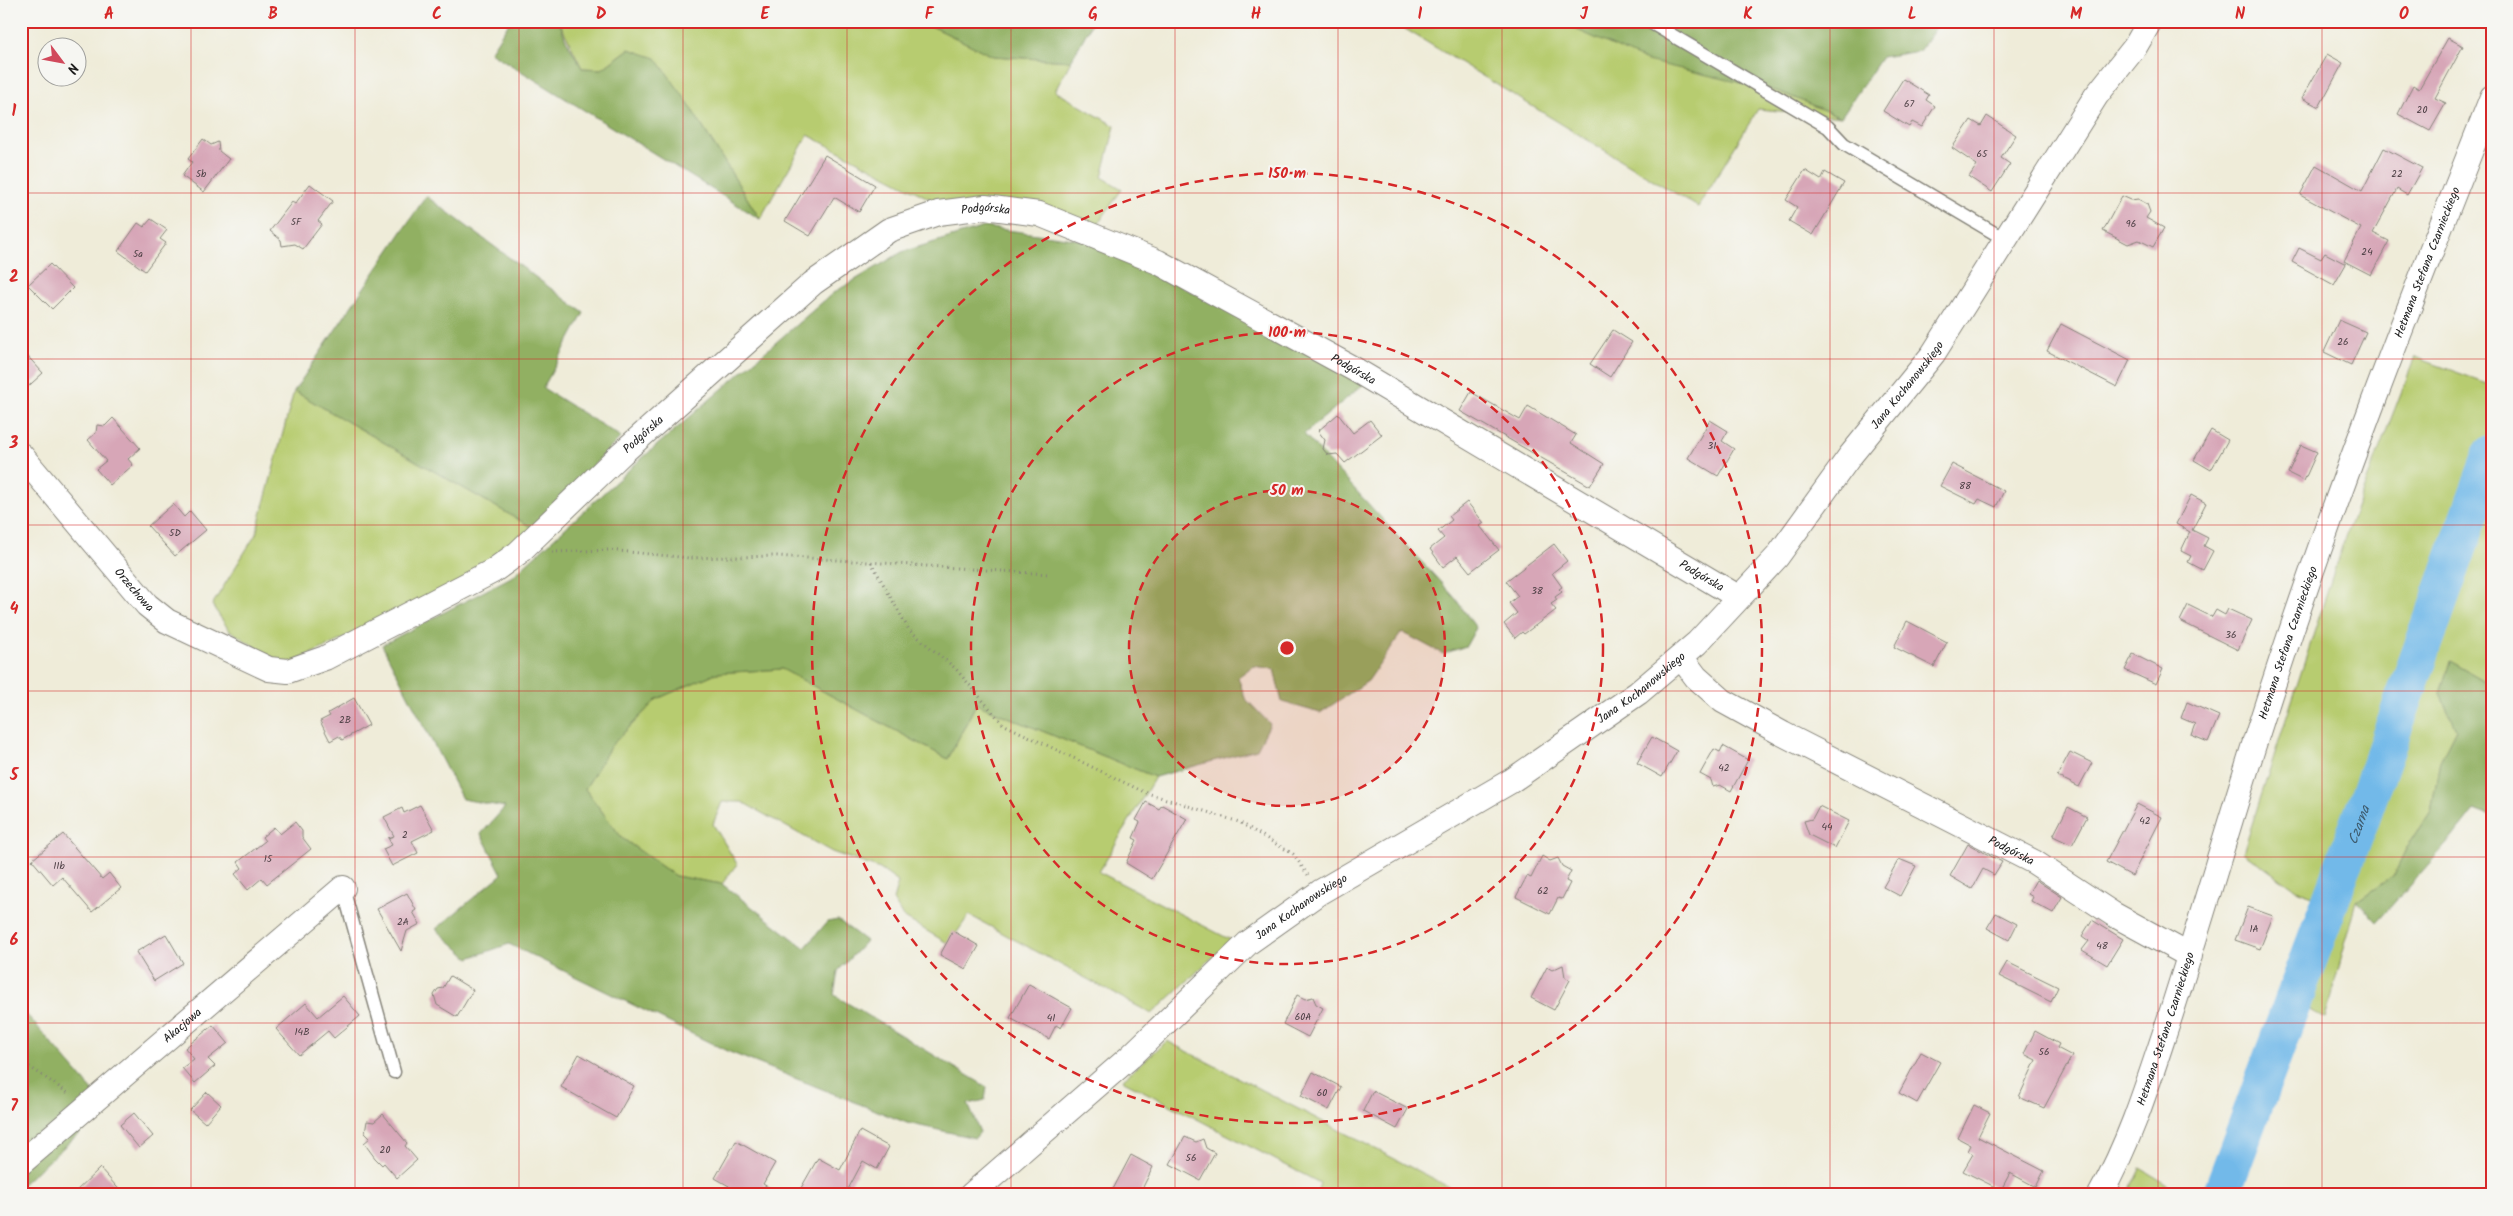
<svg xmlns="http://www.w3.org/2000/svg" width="2513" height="1216" font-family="Kalam,sans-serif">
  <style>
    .green { fill: #b7cc70; stroke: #6a7446 }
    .forest { fill: #91b062; stroke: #56663f }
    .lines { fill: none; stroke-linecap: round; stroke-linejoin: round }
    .river { stroke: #72b9e9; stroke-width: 38 }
    .building { fill: #d7a6b7 }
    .lane-casing { stroke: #86847a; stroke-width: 15 }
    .street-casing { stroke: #86847a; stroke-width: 26 }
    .path { stroke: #86847a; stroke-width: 3; stroke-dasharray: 1 4; stroke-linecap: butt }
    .lane { stroke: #fff; stroke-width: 12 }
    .street { stroke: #fff; stroke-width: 24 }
    .grid { fill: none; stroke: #d62828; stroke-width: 1; stroke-opacity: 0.55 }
    .ring { fill: none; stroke: #d62828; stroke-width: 2.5; stroke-dasharray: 9 6 }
    .labels { text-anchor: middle; stroke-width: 4; stroke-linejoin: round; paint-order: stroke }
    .number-label { font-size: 10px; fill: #4b3e43 }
    .street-label { font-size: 12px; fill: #1c1c1c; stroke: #f6f6f2 }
    .water-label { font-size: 14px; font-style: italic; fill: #3e5b6e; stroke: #f6f6f2 }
    .centre { fill: #d62828; stroke: #f6f6f2; stroke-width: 2.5 }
    .ring-label { font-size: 15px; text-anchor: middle; font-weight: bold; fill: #d62828; stroke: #f6f6f2; stroke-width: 4; stroke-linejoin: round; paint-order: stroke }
    .neatline { fill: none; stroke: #d62828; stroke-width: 2 }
    .grid-label { font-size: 16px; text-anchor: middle; font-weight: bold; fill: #d62828 }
  </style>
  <rect width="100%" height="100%" fill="#f6f6f2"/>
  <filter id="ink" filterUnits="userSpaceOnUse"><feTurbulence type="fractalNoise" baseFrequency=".02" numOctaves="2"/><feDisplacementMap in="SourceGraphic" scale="10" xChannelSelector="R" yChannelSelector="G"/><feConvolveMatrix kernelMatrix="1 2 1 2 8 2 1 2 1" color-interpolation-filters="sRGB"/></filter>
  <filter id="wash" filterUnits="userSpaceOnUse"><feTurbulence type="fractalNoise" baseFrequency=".0096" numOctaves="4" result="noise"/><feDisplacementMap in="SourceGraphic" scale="20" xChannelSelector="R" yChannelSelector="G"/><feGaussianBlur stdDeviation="1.12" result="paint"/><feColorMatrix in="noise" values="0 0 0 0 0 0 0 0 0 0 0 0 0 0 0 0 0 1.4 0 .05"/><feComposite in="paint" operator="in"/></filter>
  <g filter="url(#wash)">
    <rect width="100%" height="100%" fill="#efecd9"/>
    <path class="green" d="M559 21H921L993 56 1071 61 1055 91 1115 126 1102 177 1122 189 1096 227 957 213 808 135 760 219 684 97 629 49 602 69 582 68Z
      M1392 21H1559L1780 92 1841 117 1758 109 1698 207Z
      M2415 357 2489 384 2492 377V437L2324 900 2296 890 2243 852 2345 537Z
      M294 391 533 528 505 563 285 666 229 630 212 605 256 534Z
      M2492 476V685L2450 661 2440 694 2456 729 2440 761 2431 811 2407 848 2394 875 2357 901 2325 1018 2297 1003 2340 894Z
      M782 669 948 759 976 704 1155 777 1099 872 1231 940 1152 1014 969 915 949 944 903 917 893 900 898 882 880 869 832 852 742 802H722L713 824 737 864 722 884 675 876 622 838 585 789 610 747 657 699 716 673Z
      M1167 1041 1443 1184 1464 1195H1316L1320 1183 1122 1080Z
      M2140 1168 2185 1195H2127Z"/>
    <path class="forest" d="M510 21H559L566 40 582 68 602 69 629 49 656 58 684 97 760 219 490 52Z
      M921 21H1093L1071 61 993 56Z
      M1941 21 1919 51 1882 57 1841 117 1780 92 1647 61 1559 22Z
      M426 196 584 313 543 388 621 437 533 528 294 391Z
      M984 227 1097 242 1365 383 1304 434 1455 598 1476 628 1466 646 1443 654 1402 632 1368 681 1320 713 1282 702 1274 669 1253 666 1238 677 1245 698 1270 724 1257 749 1155 777 976 704 948 759 782 669 716 673 657 699 610 747 585 789 622 838 675 876 722 884 805 948 827 922 838 920 866 941 838 971 834 995 987 1087 985 1100 968 1104 980 1132 975 1138 907 1123 727 1051 509 944 469 958 436 929 502 874 481 834 505 807 462 799 382 645 513 576 633 466 833 293 902 252Z
      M2450 661 2492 685V817L2474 810 2452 838 2377 922 2357 901 2394 875 2407 848 2431 811 2440 761 2456 729 2440 694Z
      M21 1008 108 1108 21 1185Z"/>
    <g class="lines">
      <path class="river" id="s1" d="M2221 1195 2360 821 2492 454"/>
    </g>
    <g id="blocks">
      <path class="building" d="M2448 38 2463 46 2435 98 2446 103 2430 131 2398 114 2413 85 2419 89Z
        M2327 54 2343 63 2319 107 2302 98Z
        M1903 79 1929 95 1926 100 1935 106 1922 127 1912 122 1909 127 1883 111Z
        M1987 116 2016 135 2001 158 2010 164 1992 192 1969 177 1977 165 1952 148 1971 120 1981 126Z
        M203 139 211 145 218 142 219 151 229 159 204 192 182 176 192 162 188 159Z
        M2384 148 2422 168 2407 195 2397 189 2373 233 2389 241 2371 275 2344 261 2361 228 2300 195 2316 165 2362 191Z
        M825 155 875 185 859 212 834 197 810 236 785 221Z
        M1805 170 1821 180 1825 172 1844 183 1813 235 1789 221 1797 207 1786 200Z
        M310 184 333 201 318 221 322 224 303 249 295 244 282 246 281 240 270 231 292 202 295 204Z
        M2122 196 2131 200 2138 199 2147 204 2150 212 2146 218 2164 228 2153 247 2139 240 2128 244 2103 231Z
        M151 219 167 230 160 239 166 243 145 271 118 251 138 223 144 227Z
        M2299 248 2321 259 2325 253 2346 264 2334 285 2292 262Z
        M50 264 73 288 52 309 28 285Z
        M2339 320 2366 332 2351 365 2324 352Z
        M2061 324 2130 360 2117 387 2047 351Z
        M1613 330 1632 342 1610 377 1590 364Z
        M21 349 43 373 21 393Z
        M1471 392 1520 420 1528 406 1576 435 1571 443 1604 464 1590 486 1460 411Z
        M1338 414 1353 433 1370 420 1382 435 1345 463 1337 454 1328 455 1323 449 1325 440 1318 431Z
        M113 418 140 448 128 459 133 465 110 485 96 469 106 461 88 440 96 433 97 425 105 426Z
        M1710 420 1728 431 1722 441 1734 449 1718 476 1688 458Z
        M2211 430 2228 440 2211 470 2194 460Z
        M2301 445 2317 452 2304 481 2288 473Z
        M1952 464 2004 491 1996 507 1979 499 1976 504 1940 486Z
        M2191 495 2206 503 2192 530 2208 538 2204 546 2213 551 2203 570 2188 562 2191 556 2181 551 2190 532 2176 524Z
        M1467 502 1484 523 1480 526 1499 550 1470 572 1457 556 1443 567 1430 549 1444 538 1438 531 1452 520 1449 516Z
        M173 504 184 517 190 511 206 530 175 556 148 526Z
        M1554 544 1567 561 1552 573 1562 587 1559 589 1562 592 1555 597 1557 600 1551 604 1556 610 1524 634 1522 632 1515 638 1504 624 1517 613 1509 603 1518 596 1506 581Z
        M2188 605 2212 617 2216 610 2225 615 2228 609 2252 620 2238 650 2180 621Z
        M1907 621 1947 642 1934 667 1894 647Z
        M2133 654 2163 669 2156 684 2125 670Z
        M354 698 369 725 342 740 339 736 330 741 320 721 330 716 328 713Z
        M2187 702 2219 716 2208 742 2191 735 2195 724 2181 718Z
        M1652 737 1677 751 1662 777 1637 763Z
        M1723 746 1748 760 1731 791 1720 785 1713 787 1711 780 1700 774 1714 749 1720 752Z
        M2070 752 2092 763 2079 787 2057 776Z
        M1146 802 1159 809 1162 805 1187 819 1152 879 1126 863 1137 840 1133 838 1140 822 1136 820Z
        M2137 804 2162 817 2132 876 2106 862Z
        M420 805 434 830 412 841 418 853 392 866 383 849 392 845 388 838 394 836 384 817 402 808 404 813Z
        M1819 806 1849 821 1835 848 1809 835 1804 821 1812 819Z
        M2068 807 2087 817 2072 845 2053 836Z
        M295 822 302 831V837L311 849 267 884 262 878 248 890 235 874 242 868 238 862 265 841 262 837 274 827 280 834Z
        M63 834 102 879 109 873 121 888 92 912 62 877 53 885 32 860Z
        M1968 844 2002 862 1994 875 1983 869 1972 889 1950 876Z
        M1542 856 1550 861 1558 858 1562 866 1571 871 1566 881 1570 883 1562 899 1558 898 1550 914 1516 897 1527 876 1531 878Z
        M1899 859 1916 866 1900 896 1883 887Z
        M2036 880 2062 897 2053 913 2031 901 2033 897 2028 894Z
        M407 893 416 910 413 912 420 924 407 931 401 951 377 909Z
        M2248 907 2273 916 2260 949 2235 940Z
        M1996 913 2017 924 2009 940 1987 928Z
        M2092 920 2123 939 2107 965 2082 950 2089 941 2082 936Z
        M953 931 979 946 966 969 940 955Z
        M166 934 183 963 154 981 136 952Z
        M2007 962 2058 987 2051 1002 1999 976Z
        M1563 965 1565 977 1570 980 1554 1010 1531 998 1547 967 1552 970Z
        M450 976 473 990 457 1017 437 1005 434 995 438 989 443 988Z
        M1029 984 1072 1008 1061 1028 1056 1025 1049 1039 1010 1018Z
        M1297 995 1305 999 1313 997 1316 1004 1323 1008 1308 1037 1283 1024Z
        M343 996 360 1016 334 1038 328 1031 299 1055 276 1029 306 1003 318 1017Z
        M213 1025 228 1043 208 1059 215 1066 195 1083 182 1068 194 1059 185 1048Z
        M2035 1031 2059 1044 2057 1048 2072 1056 2044 1108 2019 1097 2036 1060 2024 1054Z
        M1921 1052 1940 1062 1917 1103 1899 1093Z
        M579 1054 634 1086 616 1118 561 1087Z
        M1313 1072 1341 1087 1329 1110 1301 1096Z
        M1373 1091 1408 1109 1397 1129 1363 1111Z
        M207 1092 221 1105 205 1123 190 1110Z
        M1974 1105 1990 1113 1978 1137 2044 1171 2036 1187 2010 1173 2001 1190 1963 1171 1973 1154 1968 1151 1971 1145 1958 1138Z
        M134 1113 153 1136 139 1148 120 1125Z
        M383 1114 407 1143 405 1146 417 1160 397 1178 384 1163 382 1165 375 1158 364 1143 370 1138 365 1133 367 1121 374 1122Z
        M860 1131 889 1147 877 1169 863 1161 845 1195H797L818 1158 840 1170Z
        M1185 1137 1196 1142 1203 1139 1206 1148 1215 1153 1200 1180 1170 1164Z
        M736 1141 775 1163 763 1184 781 1195H739L728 1189 729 1186 715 1178Z
        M1131 1155 1153 1167 1139 1195H1110Z
        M100 1168 124 1195H72Z"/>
    </g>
  </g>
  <g filter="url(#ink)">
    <use href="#blocks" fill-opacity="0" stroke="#86847a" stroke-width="1"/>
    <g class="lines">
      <defs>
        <path id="lane" d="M1648 21 1828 127 1844 144 2006 240
          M343 888 394 1072"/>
        <g id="street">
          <path id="s2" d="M21 455 147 605 167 621 269 669 288 671 325 658 493 571 518 553 622 453 813 283 889 230 938 213 985 207 1039 214 1158 262 1354 369 1738 597"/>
          <path id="s3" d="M1681 657 1696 677 1723 701 1783 734 2034 862 2113 914 2190 956"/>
          <path id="s4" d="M21 1163 343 888"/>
          <path id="s5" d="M971 1195 1130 1057 1248 943 1320 892 1511 781 1638 693 1697 643 1777 557 1850 456 1933 354 2096 96 2135 47 2150 21"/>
          <path id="s6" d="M2100 1195C2131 1140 2149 1080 2169 1020 2200 924 2228 826 2259 729 2327 515 2409 306 2492 97"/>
        </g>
      </defs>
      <use href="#lane" class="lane-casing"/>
      <use href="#street" class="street-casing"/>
      <path class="path" d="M552 552 609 550 689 558 777 556 1048 574
        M871 562 909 630 955 668 1003 724 1144 792 1239 822 1293 854 1308 875
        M21 1061 68 1093"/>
      <use href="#lane" class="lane"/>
      <use href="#street" class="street"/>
    </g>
  </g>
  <path class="grid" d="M191 21V1195M355 21V1195M519 21V1195M683 21V1195M847 21V1195M1011 21V1195M1175 21V1195M1338 21V1195M1502 21V1195M1666 21V1195M1830 21V1195M1994 21V1195M2158 21V1195M2322 21V1195M21 193H2492M21 359H2492M21 525H2492M21 691H2492M21 857H2492M21 1023H2492"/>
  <circle cx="1287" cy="648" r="158" fill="#d62828" fill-opacity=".12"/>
  <g class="ring">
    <circle cx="1287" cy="648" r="158"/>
    <circle cx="1287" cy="648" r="316"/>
    <circle cx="1287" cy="648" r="475"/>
  </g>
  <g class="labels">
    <g class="number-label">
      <text x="1909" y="107">67</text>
      <text x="2422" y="113">20</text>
      <text x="1982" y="157">65</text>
      <text x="201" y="177">5b</text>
      <text x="2397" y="177">22</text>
      <text x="296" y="225">5F</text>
      <text x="2131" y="227">96</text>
      <text x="2367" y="255">24</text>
      <text x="138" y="257">5a</text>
      <text x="2343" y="345">26</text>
      <text x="1712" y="449">31</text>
      <text x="1965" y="489">88</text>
      <text x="175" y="536">5D</text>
      <text x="1537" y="594">38</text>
      <text x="2231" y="638">36</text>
      <text x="345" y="723">2B</text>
      <text x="1724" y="771">42</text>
      <text x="2145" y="824">42</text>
      <text x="1827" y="830">44</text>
      <text x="405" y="838">2</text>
      <text x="268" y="862">15</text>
      <text x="59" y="869">11b</text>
      <text x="1543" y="894">62</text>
      <text x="403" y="925">2A</text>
      <text x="2254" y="932">1A</text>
      <text x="2102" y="949">48</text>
      <text x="1303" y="1020">60A</text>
      <text x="1051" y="1021">41</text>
      <text x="302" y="1035">14B</text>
      <text x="2044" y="1055">56</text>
      <text x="1322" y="1096">60</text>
      <text x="385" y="1153">20</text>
      <text x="1191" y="1161">56</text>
    </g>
    <g class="street-label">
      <text dy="4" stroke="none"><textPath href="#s2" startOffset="1205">Podgórska</textPath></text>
      <text dy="4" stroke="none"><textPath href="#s6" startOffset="989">Hetmana Stefana Czarnieckiego</textPath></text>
      <text dy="4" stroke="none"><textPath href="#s2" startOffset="1610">Podgórska</textPath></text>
      <text dy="4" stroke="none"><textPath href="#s5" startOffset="1249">Jana Kochanowskiego</textPath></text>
      <text dy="4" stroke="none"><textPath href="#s2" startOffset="785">Podgórska</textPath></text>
      <text dy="4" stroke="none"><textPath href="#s2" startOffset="2015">Podgórska</textPath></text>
      <text dy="4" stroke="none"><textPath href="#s2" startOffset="176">Orzechowa</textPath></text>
      <text dy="4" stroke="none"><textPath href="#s6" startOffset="584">Hetmana Stefana Czarnieckiego</textPath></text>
      <text dy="4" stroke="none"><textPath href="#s5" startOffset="844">Jana Kochanowskiego</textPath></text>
      <text dy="4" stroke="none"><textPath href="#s3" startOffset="386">Podgórska</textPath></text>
      <text dy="4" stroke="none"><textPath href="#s5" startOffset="439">Jana Kochanowskiego</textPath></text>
      <text dy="4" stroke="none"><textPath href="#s4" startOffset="212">Akacjowa</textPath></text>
      <text dy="4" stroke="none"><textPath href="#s6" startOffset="179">Hetmana Stefana Czarnieckiego</textPath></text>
    </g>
    <g class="water-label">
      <text dy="5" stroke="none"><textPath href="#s1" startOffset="395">Czarna</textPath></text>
    </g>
  </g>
  <circle cx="1287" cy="648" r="8" class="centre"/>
  <g class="ring-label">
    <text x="1287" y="178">150 m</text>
    <text x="1287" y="337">100 m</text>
    <text x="1287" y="495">50 m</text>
  </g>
  <rect width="2513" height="1216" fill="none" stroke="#f6f6f2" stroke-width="55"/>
  <g transform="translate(62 62) rotate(122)"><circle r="24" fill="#f6f6f2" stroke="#9f9f9c"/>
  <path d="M0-4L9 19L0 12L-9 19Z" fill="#d1495b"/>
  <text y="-8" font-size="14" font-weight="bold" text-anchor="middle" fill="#1c1c1c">N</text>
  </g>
  <rect x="28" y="28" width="2458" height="1160" class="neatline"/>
  <g class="grid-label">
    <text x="109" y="19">A</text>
    <text x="273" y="19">B</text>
    <text x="437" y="19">C</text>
    <text x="601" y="19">D</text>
    <text x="765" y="19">E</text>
    <text x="929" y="19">F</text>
    <text x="1093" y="19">G</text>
    <text x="1256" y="19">H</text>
    <text x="1420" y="19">I</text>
    <text x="1584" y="19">J</text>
    <text x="1748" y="19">K</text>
    <text x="1912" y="19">L</text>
    <text x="2076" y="19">M</text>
    <text x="2240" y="19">N</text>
    <text x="2404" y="19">O</text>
    <text x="14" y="116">1</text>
    <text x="14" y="282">2</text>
    <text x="14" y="448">3</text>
    <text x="14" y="614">4</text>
    <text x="14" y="780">5</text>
    <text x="14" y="945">6</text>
    <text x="14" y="1111">7</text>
  </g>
</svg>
